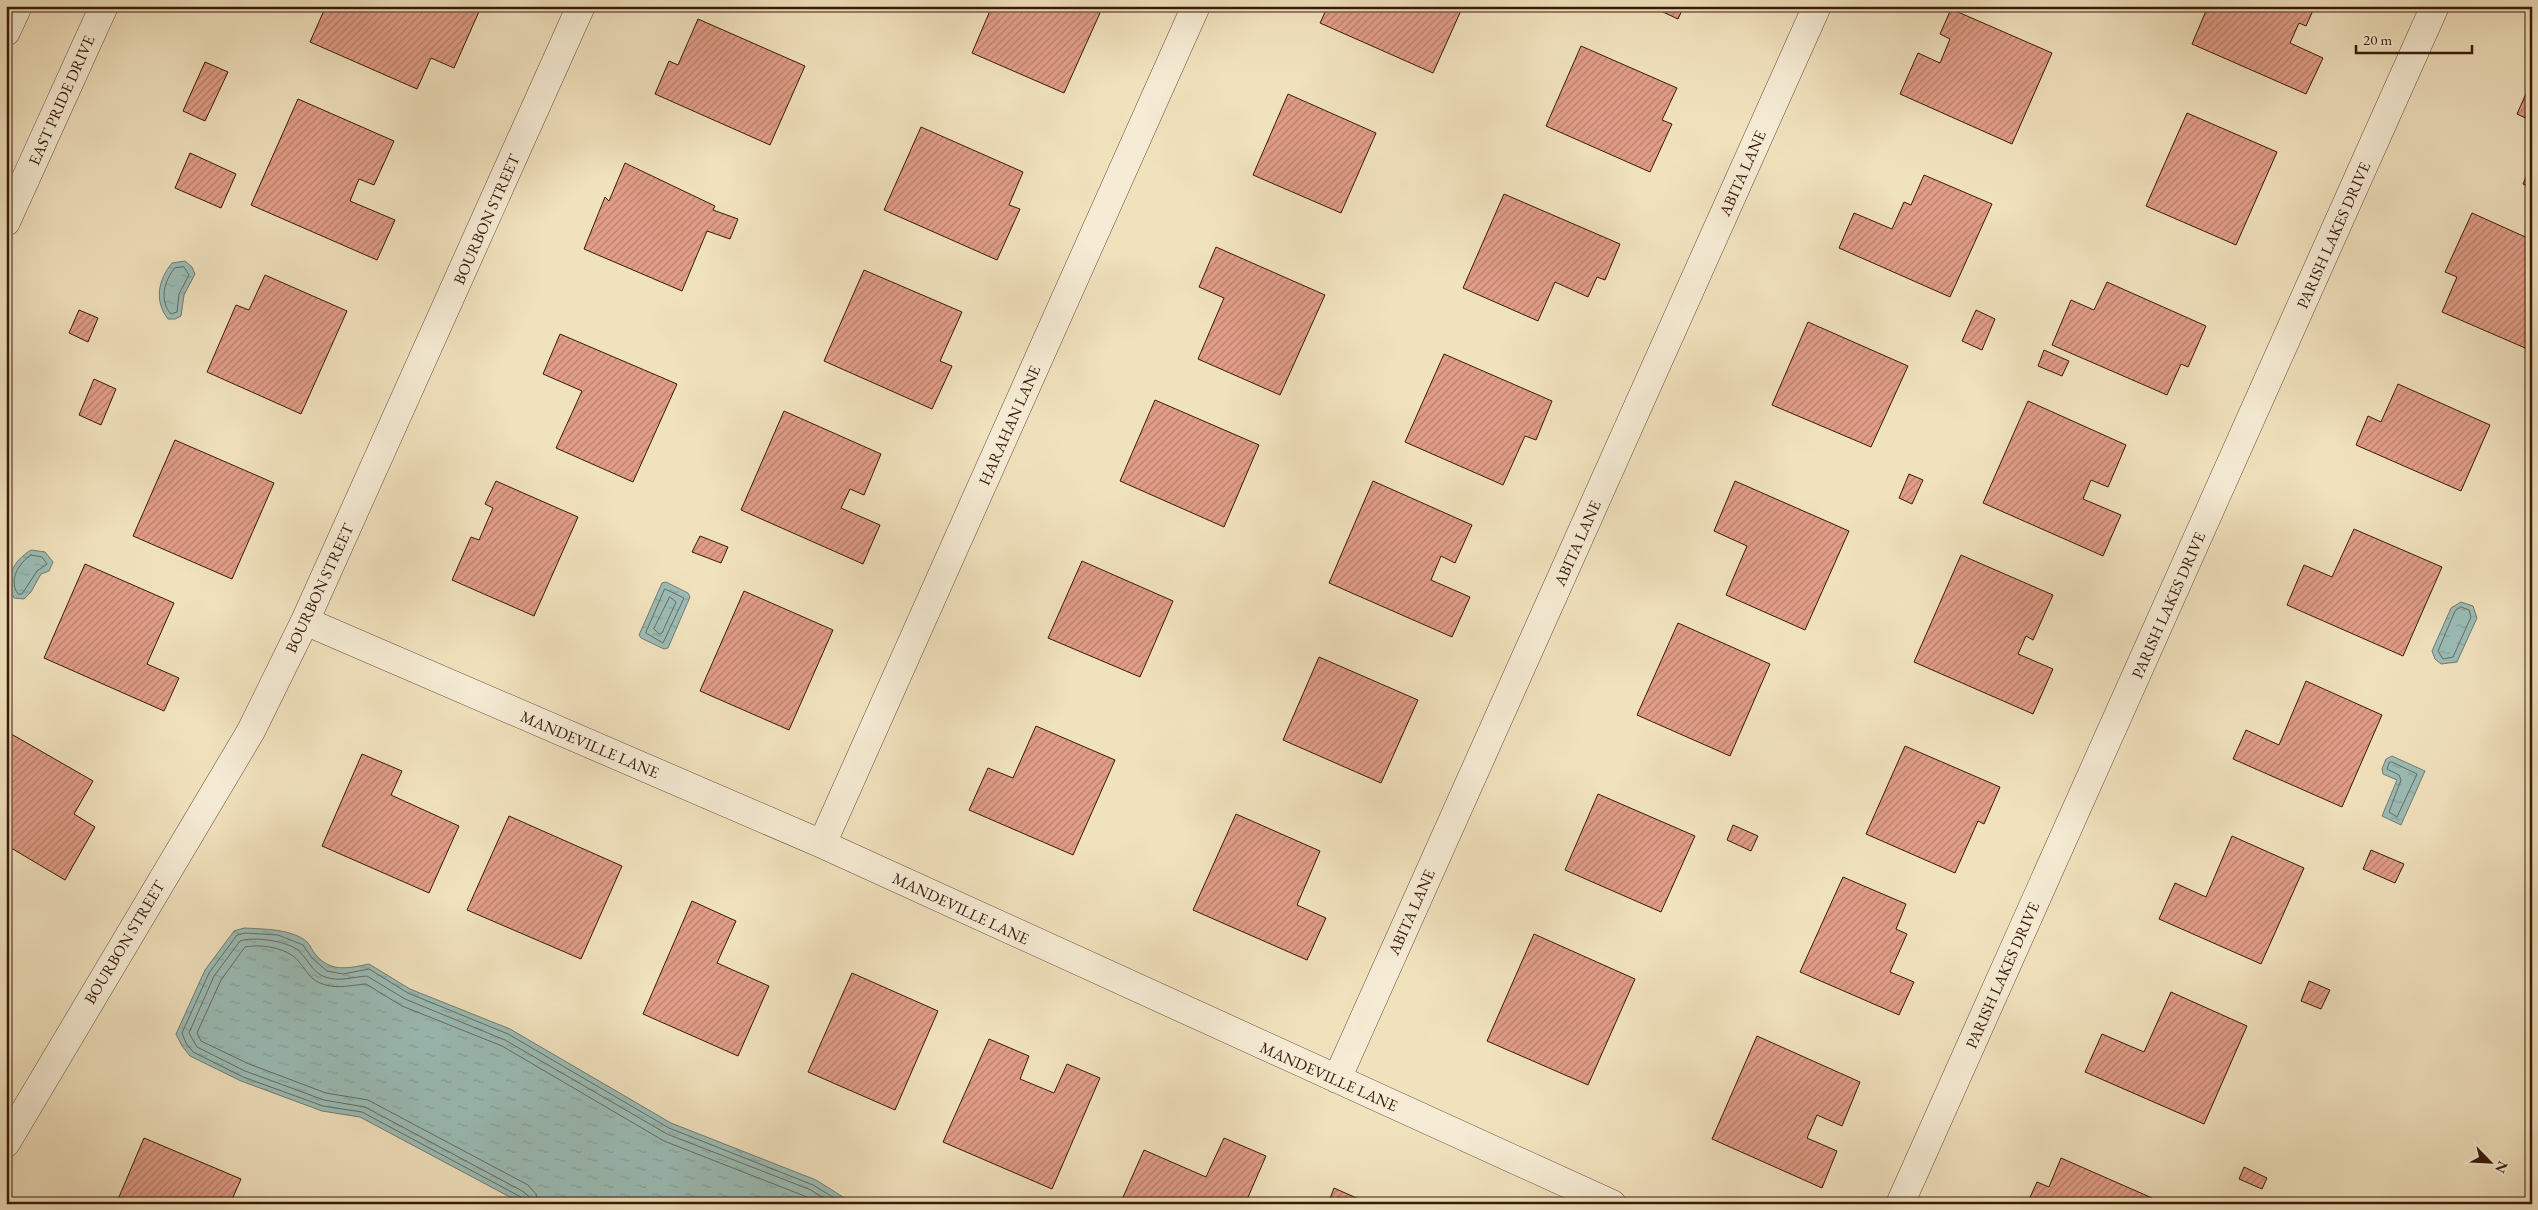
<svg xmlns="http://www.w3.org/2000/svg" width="2538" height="1210" font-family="'EB Garamond',serif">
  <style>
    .water { fill: url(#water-ripples); stroke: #747b72 }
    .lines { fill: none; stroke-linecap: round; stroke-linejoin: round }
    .shore { stroke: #6a6b60; stroke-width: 1 }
    .building { fill: url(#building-hatch); stroke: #39190a }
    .minor-casing { stroke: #674b37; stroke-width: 29 }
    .minor { stroke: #f6ecd5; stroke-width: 28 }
    .labels { text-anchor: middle; stroke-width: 4; stroke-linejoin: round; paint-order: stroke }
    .street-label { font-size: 16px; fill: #39190a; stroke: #f6ecd5 }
  </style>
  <defs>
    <pattern id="water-ripples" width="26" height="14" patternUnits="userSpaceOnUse" patternTransform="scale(1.25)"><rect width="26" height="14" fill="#9bbdb7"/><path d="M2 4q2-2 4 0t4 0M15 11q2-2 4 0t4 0" fill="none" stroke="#86a29c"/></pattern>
    <pattern id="building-hatch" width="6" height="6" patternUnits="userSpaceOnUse" patternTransform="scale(1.25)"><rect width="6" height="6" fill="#e19d87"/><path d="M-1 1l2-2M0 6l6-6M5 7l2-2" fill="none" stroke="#b77f6d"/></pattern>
  </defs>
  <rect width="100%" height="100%" fill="#f1e2be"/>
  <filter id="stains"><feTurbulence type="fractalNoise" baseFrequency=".004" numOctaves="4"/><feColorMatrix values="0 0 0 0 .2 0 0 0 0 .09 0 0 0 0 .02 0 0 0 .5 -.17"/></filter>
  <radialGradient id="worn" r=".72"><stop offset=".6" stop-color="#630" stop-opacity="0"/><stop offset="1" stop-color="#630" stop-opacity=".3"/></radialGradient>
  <path class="water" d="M185 261 192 267 195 274 184 295 181 316 175 319H168C154 301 158 280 172 263Z
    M31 550 45 552 53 562 49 571 41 574 31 592 24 599 14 598C4 578 13 561 31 550Z
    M666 582 688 593 690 597 668 648 664 649 641 638 639 635 662 583Z
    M2461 602 2473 606 2477 618 2457 662 2441 664 2435 659 2432 651 2451 608Z
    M2392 756 2425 771 2401 825 2382 816 2397 780 2383 774 2382 769 2386 759Z
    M244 928C263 929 293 929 307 942 311 946 312 951 316 955 331 973 349 968 369 964L410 989 510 1029 671 1123 816 1180 854 1204H523L360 1117 322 1111 241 1081 190 1056 182 1046 176 1034 205 970 234 931Z"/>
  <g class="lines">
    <path class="shore" d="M184 267 189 275 179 294 177 312 171 314C159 301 164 280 175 268Z
      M31 555 42 557 47 564 37 571 22 594H18C8 580 19 563 31 555Z
      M665 589 684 598 663 643 646 633Z
      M670 597 676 602 662 633 659 634 654 629Z
      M2461 607 2469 610 2471 617 2453 657 2443 659 2438 651 2455 611Z
      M2392 762 2417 774 2397 817 2389 812 2401 780 2399 775 2387 769 2389 763Z
      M524 1204 521 1197 362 1112 323 1106 243 1077 193 1052 186 1043 182 1033 209 973 237 935 245 933 278 935 303 945 312 958 327 971 343 974 369 969 408 993 508 1034 669 1128 813 1185 844 1204
      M530 1204 529 1197 524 1192 365 1107 324 1100 245 1071 197 1047 189 1033 214 976 240 941C253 936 290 941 300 952 308 960 313 973 325 977 340 982 352 977 367 976L405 999 505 1040 667 1134 811 1190 832 1204
      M538 1204 536 1194 528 1185 368 1100 326 1093 249 1064 201 1041 197 1033 221 980 245 947C259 944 281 947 293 956 303 963 307 978 320 983 336 990 350 985 366 984L402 1006 502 1046 664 1141 807 1197 818 1204"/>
  </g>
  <path class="building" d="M326 6H478L481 7 454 68 431 58 417 89 310 42Z
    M992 6H1084L1100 13 1064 93 972 53Z
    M1328 6H1463L1433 73 1320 23Z
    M1650 6H1684L1678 19Z
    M2208 6H2315L2306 26 2299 23 2290 43 2323 58 2306 94 2192 44Z
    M1951 9 2052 53 2012 144 1900 94 1918 53 1940 63 1950 39 1940 34Z
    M698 19 805 66 770 145 655 94 669 61 678 65Z
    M1581 46 1677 88 1662 120 1672 124 1650 172 1546 126Z
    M205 62 228 72 205 121 183 111Z
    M2532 80V121L2517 114Z
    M1288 94 1376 133 1341 213 1253 175Z
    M298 99 394 141 374 185 359 179 350 201 395 220 377 260 251 205Z
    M2187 113 2277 152 2236 245 2146 206Z
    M921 127 1023 172 1009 205 1020 209 997 260 884 210Z
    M190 153 236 174 221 208 175 188Z
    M625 163 715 206 713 210 738 219 730 239 707 231 682 291 584 249 605 197 609 201Z
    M2532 163V188L2523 184Z
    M1924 175 1992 204 1950 297 1839 248 1854 213 1892 229 1904 202 1911 205Z
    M1504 194 1620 244 1605 280 1597 277 1588 297 1555 282 1538 321 1463 288Z
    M2472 213 2532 240V351L2442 312 2457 277 2445 272Z
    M1216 247 1325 295 1280 395 1198 359 1224 298 1199 287Z
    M864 270 962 312 940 361 952 366 932 409 824 361Z
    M265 275 347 311 301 414 207 372 236 305 249 310Z
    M2107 282 2206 326 2188 367 2181 364 2167 395 2052 345 2071 300 2094 310Z
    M79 310 98 318 88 342 69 333Z
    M1976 310 1995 319 1982 350 1962 341Z
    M1808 322 1908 366 1871 447 1772 405Z
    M560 334 677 384 633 482 556 448 582 391 543 374Z
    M2044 350 2069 361 2062 376 2038 366Z
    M1444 354 1552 401 1536 440 1525 436 1503 485 1405 442Z
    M94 379 116 389 101 425 79 415Z
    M2398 384 2490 425 2461 491 2356 445 2368 416 2381 422Z
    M1155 400 1259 445 1224 527 1120 481Z
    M2028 401 2126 445 2108 487 2091 480 2083 499 2121 515 2103 556 1983 503Z
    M784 411 881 454 864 495 850 489 841 508 880 525 863 564 741 510Z
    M175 440 274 483 232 579 133 536Z
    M1909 474 1923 480 1912 504 1899 498Z
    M496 481 578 517 534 616 452 580 471 537 479 540 493 508 485 504Z
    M1373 481 1472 525 1455 563 1441 556 1431 580 1470 597 1452 637 1329 583Z
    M1735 481 1849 531 1805 630 1726 595 1747 546 1714 531Z
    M2354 529 2442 567 2403 656 2287 605 2304 565 2332 577Z
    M700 536 728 547 721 563 692 552Z
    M1961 555 2053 595 2033 640 2026 636 2018 654 2053 669 2033 714 1914 662Z
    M1082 561 1173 601 1140 677 1048 638Z
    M85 564 174 603 147 664 179 678 164 711 44 658Z
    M744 591 833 630 789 730 700 691Z
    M1678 623 1770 664 1730 756 1637 715Z
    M1319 657 1418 700 1381 783 1283 740Z
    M2306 681 2382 715 2342 807 2233 759 2246 730 2279 745Z
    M1036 726 1115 760 1073 855 969 810 988 768 1013 778Z
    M6 731 93 781 74 814 95 827 65 880 6 845Z
    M1905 746 2000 787 1984 824 1978 821 1955 873 1866 834Z
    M362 754 402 771 391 795 459 826 429 893 322 846Z
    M1598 794 1695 836 1661 912 1565 870Z
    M1236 814 1320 851 1297 905 1326 918 1307 960 1193 910Z
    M509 816 622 866 581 959 467 910Z
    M1733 825 1758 836 1751 851 1727 840Z
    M2232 836 2304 868 2261 964 2159 919 2175 883 2206 897Z
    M2371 850 2404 864 2395 883 2363 869Z
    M1843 877 1906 904 1896 929 1907 934 1890 972 1914 982 1899 1015 1800 972Z
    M692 901 736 921 717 963 769 986 738 1056 643 1014Z
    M1534 934 1635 979 1588 1085 1487 1041Z
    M852 973 938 1011 895 1110 808 1072Z
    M2309 981 2330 990 2321 1009 2301 1001Z
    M2171 992 2247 1026 2204 1124 2085 1072 2102 1034 2144 1052Z
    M1757 1036 1860 1082 1842 1126 1817 1115 1807 1138 1837 1151 1822 1188 1712 1139Z
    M989 1039 1029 1056 1020 1079 1054 1093 1067 1064 1100 1078 1052 1189 943 1142Z
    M144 1138 241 1179 230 1204H116Z
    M1224 1138 1266 1156 1245 1204H1120L1144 1150 1206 1177Z
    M2061 1158 2159 1201 2157 1204H2027L2037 1182 2049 1187Z
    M2244 1167 2267 1178 2262 1189 2239 1179Z
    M1334 1188 1370 1204H1328Z"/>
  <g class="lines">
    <defs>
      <path id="minor" d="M6 32 18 6
        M6 222 104 6
        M305 621 822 844 1612 1204
        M822 844 1196 6
        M1337 1079 1817 6
        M6 1143 251 731 305 621 581 6
        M1900 1204 2435 6"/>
    </defs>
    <use href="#minor" class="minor-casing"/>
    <use href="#minor" class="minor"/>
  </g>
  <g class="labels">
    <g class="street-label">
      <text transform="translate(61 100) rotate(-66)" y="6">EAST PRIDE DRIVE</text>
      <text transform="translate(1742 173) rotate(-66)" y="6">ABITA LANE</text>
      <text transform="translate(486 219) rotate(-66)" y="6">BOURBON STREET</text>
      <text transform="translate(2333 235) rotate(-66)" y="6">PARISH LAKES DRIVE</text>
      <text transform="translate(1009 425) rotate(-66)" y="6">HARAHAN LANE</text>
      <text transform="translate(1577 543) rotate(-66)" y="6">ABITA LANE</text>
      <text transform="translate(319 588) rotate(-65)" y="6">BOURBON STREET</text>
      <text transform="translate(2168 605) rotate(-66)" y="6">PARISH LAKES DRIVE</text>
      <text transform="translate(590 744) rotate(23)" y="6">MANDEVILLE LANE</text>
      <text transform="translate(961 908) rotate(25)" y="6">MANDEVILLE LANE</text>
      <text transform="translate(1411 912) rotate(-66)" y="6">ABITA LANE</text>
      <text transform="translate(124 942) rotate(-59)" y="6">BOURBON STREET</text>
      <text transform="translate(2002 975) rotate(-66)" y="6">PARISH LAKES DRIVE</text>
      <text transform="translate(1329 1076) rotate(24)" y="6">MANDEVILLE LANE</text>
    </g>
  </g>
  <rect width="2538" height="1210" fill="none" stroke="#f1e2be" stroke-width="25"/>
  <rect x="8" y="8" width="2523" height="1195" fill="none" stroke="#39190a" stroke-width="2.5"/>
  <rect x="12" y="12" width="2513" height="1185" fill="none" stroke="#39190a"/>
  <g transform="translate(2490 1162) rotate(114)" stroke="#f6ecd5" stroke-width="4" paint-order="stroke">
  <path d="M0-4L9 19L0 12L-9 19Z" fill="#39190a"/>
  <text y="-8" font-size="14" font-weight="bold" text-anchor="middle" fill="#39190a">N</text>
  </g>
  <path d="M2356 45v8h116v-8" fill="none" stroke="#39190a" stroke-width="2.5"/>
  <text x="2363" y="45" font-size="15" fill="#39190a" stroke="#f6ecd5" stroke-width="4" paint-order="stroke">20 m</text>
  <rect width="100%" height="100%" filter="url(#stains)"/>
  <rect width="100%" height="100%" fill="url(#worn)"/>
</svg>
